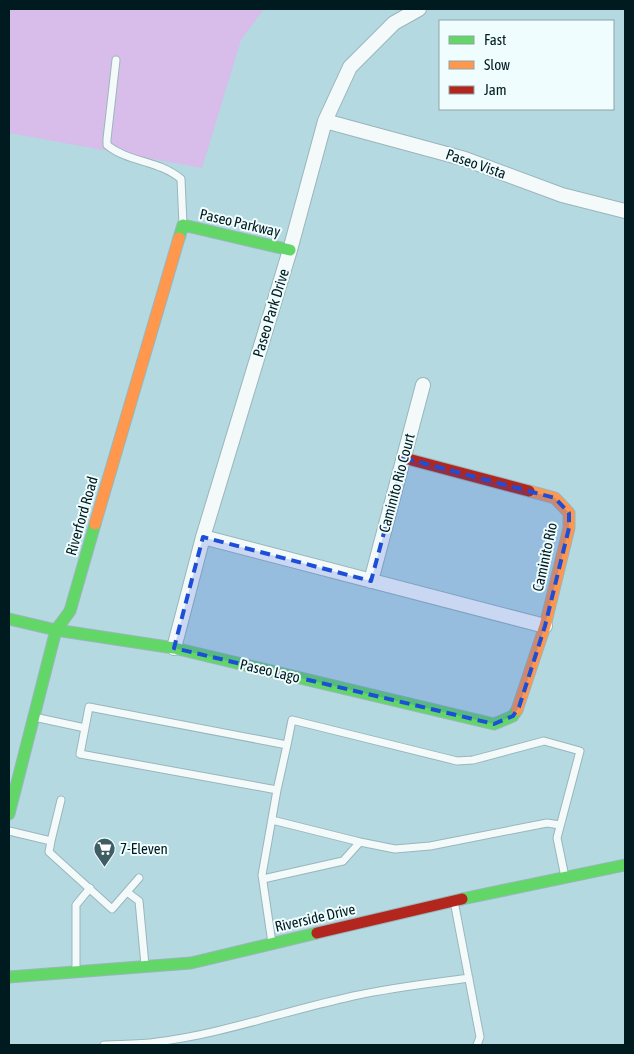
<svg xmlns="http://www.w3.org/2000/svg" width="634" height="1054" font-family="'Asap Condensed',sans-serif">
  <style>
    .green { fill: #d8bce9 }
    .lines { fill: none; stroke-linecap: round; stroke-linejoin: round }
    .lane-casing { stroke: #99b6bc; stroke-width: 9 }
    .street-casing { stroke: #99b6bc; stroke-width: 16 }
    .fast-casing { stroke: #99b6bc; stroke-width: 13 }
    .slow-casing { stroke: #99b6bc; stroke-width: 13 }
    .jam-casing { stroke: #99b6bc; stroke-width: 13 }
    .lane { stroke: #f4f9fa; stroke-width: 7 }
    .street { stroke: #f4f9fa; stroke-width: 14 }
    .fast { stroke: #63d668; stroke-width: 11 }
    .slow { stroke: #ff974d; stroke-width: 11 }
    .jam { stroke: #b3261e; stroke-width: 11 }
    .marked { fill: #1d4ed8; fill-opacity: 0.2; stroke: #1d4ed8; stroke-width: 4; stroke-dasharray: 10 6; stroke-linejoin: round }
    .labels { text-anchor: middle; stroke-width: 4; stroke-linejoin: round; paint-order: stroke }
    .street-label { font-size: 15px; fill: #001b1f; stroke: #f0fdff }
    .poi-label { font-size: 15px; fill: #001b1f; stroke: #f0fdff; text-anchor: start }
  </style>
  <rect width="100%" height="100%" fill="#b4d9e0"/>
  <path class="green" d="M9 9H264L241 40 202 168 9 133Z"/>
  <g class="lines">
    <defs>
      <path id="lane" d="M116 60 107 139V145C129 163 159 160 181 179L183 225
        M34 717 85 728 89 707 287 745 277 790 80 754 85 728
        M287 745 292 720 457 761 473 760 544 741 580 751 557 838 565 877
        M9 831 51 841 61 800
        M51 841 49 852 112 909 139 878
        M360 842 395 849 430 846 547 823 560 825
        M263 879 343 861 360 842 272 820
        M127 892 139 901 145 965
        M454 901 480 1037 477 1045
        M272 943 262 875 277 790
        M76 971V905L90 888
        M104 1045C121 1044 139 1045 157 1042 221 1034 282 1012 345 998 386 988 427 984 469 978"/>
      <path id="street" d="M325 121 465 159 562 195 625 211
        M203 537 545 626
        M371 581 423 385
        M174 648 203 537 290 250 325 121 350 67 394 23 419 9"/>
      <path id="fast" d="M179 238 183 225 290 250
        M9 619 56 630 174 648 494 724 513 716 517 710
        M9 814 56 630 70 611 95 524
        M462 899 625 865
        M9 977 191 963 317 933"/>
      <path id="slow" d="M95 524 179 238
        M517 710 545 626 569 528V513L555 498 529 491"/>
      <path id="jam" d="M404 458 529 491
        M317 933 462 899"/>
    </defs>
    <use href="#lane" class="lane-casing"/>
    <use href="#street" class="street-casing"/>
    <use href="#fast" class="fast-casing"/>
    <use href="#slow" class="slow-casing"/>
    <use href="#jam" class="jam-casing"/>
    <use href="#lane" class="lane"/>
    <use href="#street" class="street"/>
    <use href="#fast" class="fast"/>
    <use href="#slow" class="slow"/>
    <use href="#jam" class="jam"/>
  </g>
  <path class="marked" d="M404 458 555 498 569 513V528L545 626 519 707 513 716 494 724 174 648 203 537 371 581Z"/>
  <defs>
    <symbol id="supermarket-pin" viewBox="-11 -11 22 30"><path d="M0 17L-7.5 6A9.5 9.5 0 1 1 7.5 6Z" fill="#3f5e63" stroke="#f0fdff"/><path d="M-6-5.5h2.5l.6 2H6L4.5 2H-2.5L-4.4-4H-6ZM-1.5 3.2a1.3 1.3 0 1 0 .1 0ZM3 3.2a1.3 1.3 0 1 0 .1 0Z" fill="#fff"/></symbol>
  </defs>
  <g fill-rule="evenodd">
    <use href="#supermarket-pin" x="92" y="836" width="25" height="34"/>
  </g>
  <g class="labels">
    <g class="street-label">
      <text transform="translate(476 164) rotate(19)" y="5">Paseo Vista</text>
      <text transform="translate(240 223) rotate(13)" y="5">Paseo Parkway</text>
      <text transform="translate(271 313) rotate(-73)" y="5">Paseo Park Drive</text>
      <text transform="translate(397 483) rotate(-75)" y="5">Caminito Rio Court</text>
      <text transform="translate(82 516) rotate(-74)" y="5">Riverford Road</text>
      <text transform="translate(545 557) rotate(-78)" y="5">Caminito Rio</text>
      <text transform="translate(270 671) rotate(13)" y="5">Paseo Lago</text>
      <text transform="translate(315 918) rotate(-13)" y="5">Riverside Drive</text>
    </g>
    <g class="poi-label">
      <text x="120" y="854">7-Eleven</text>
    </g>
  </g>
  <rect width="634" height="1054" fill="none" stroke="#001b1f" stroke-width="20"/>
  <rect x="439" y="20" width="175" height="90" fill="#f0fdff" stroke="#90a3a5"/>
  <rect x="449" y="36" width="25" height="8" fill="#63d668" stroke="#90a3a5"/>
  <text x="484" y="45" font-size="15" fill="#001b1f">Fast</text>
  <rect x="449" y="61" width="25" height="8" fill="#ff974d" stroke="#90a3a5"/>
  <text x="484" y="70" font-size="15" fill="#001b1f">Slow</text>
  <rect x="449" y="86" width="25" height="8" fill="#b3261e" stroke="#90a3a5"/>
  <text x="484" y="95" font-size="15" fill="#001b1f">Jam</text>
</svg>
